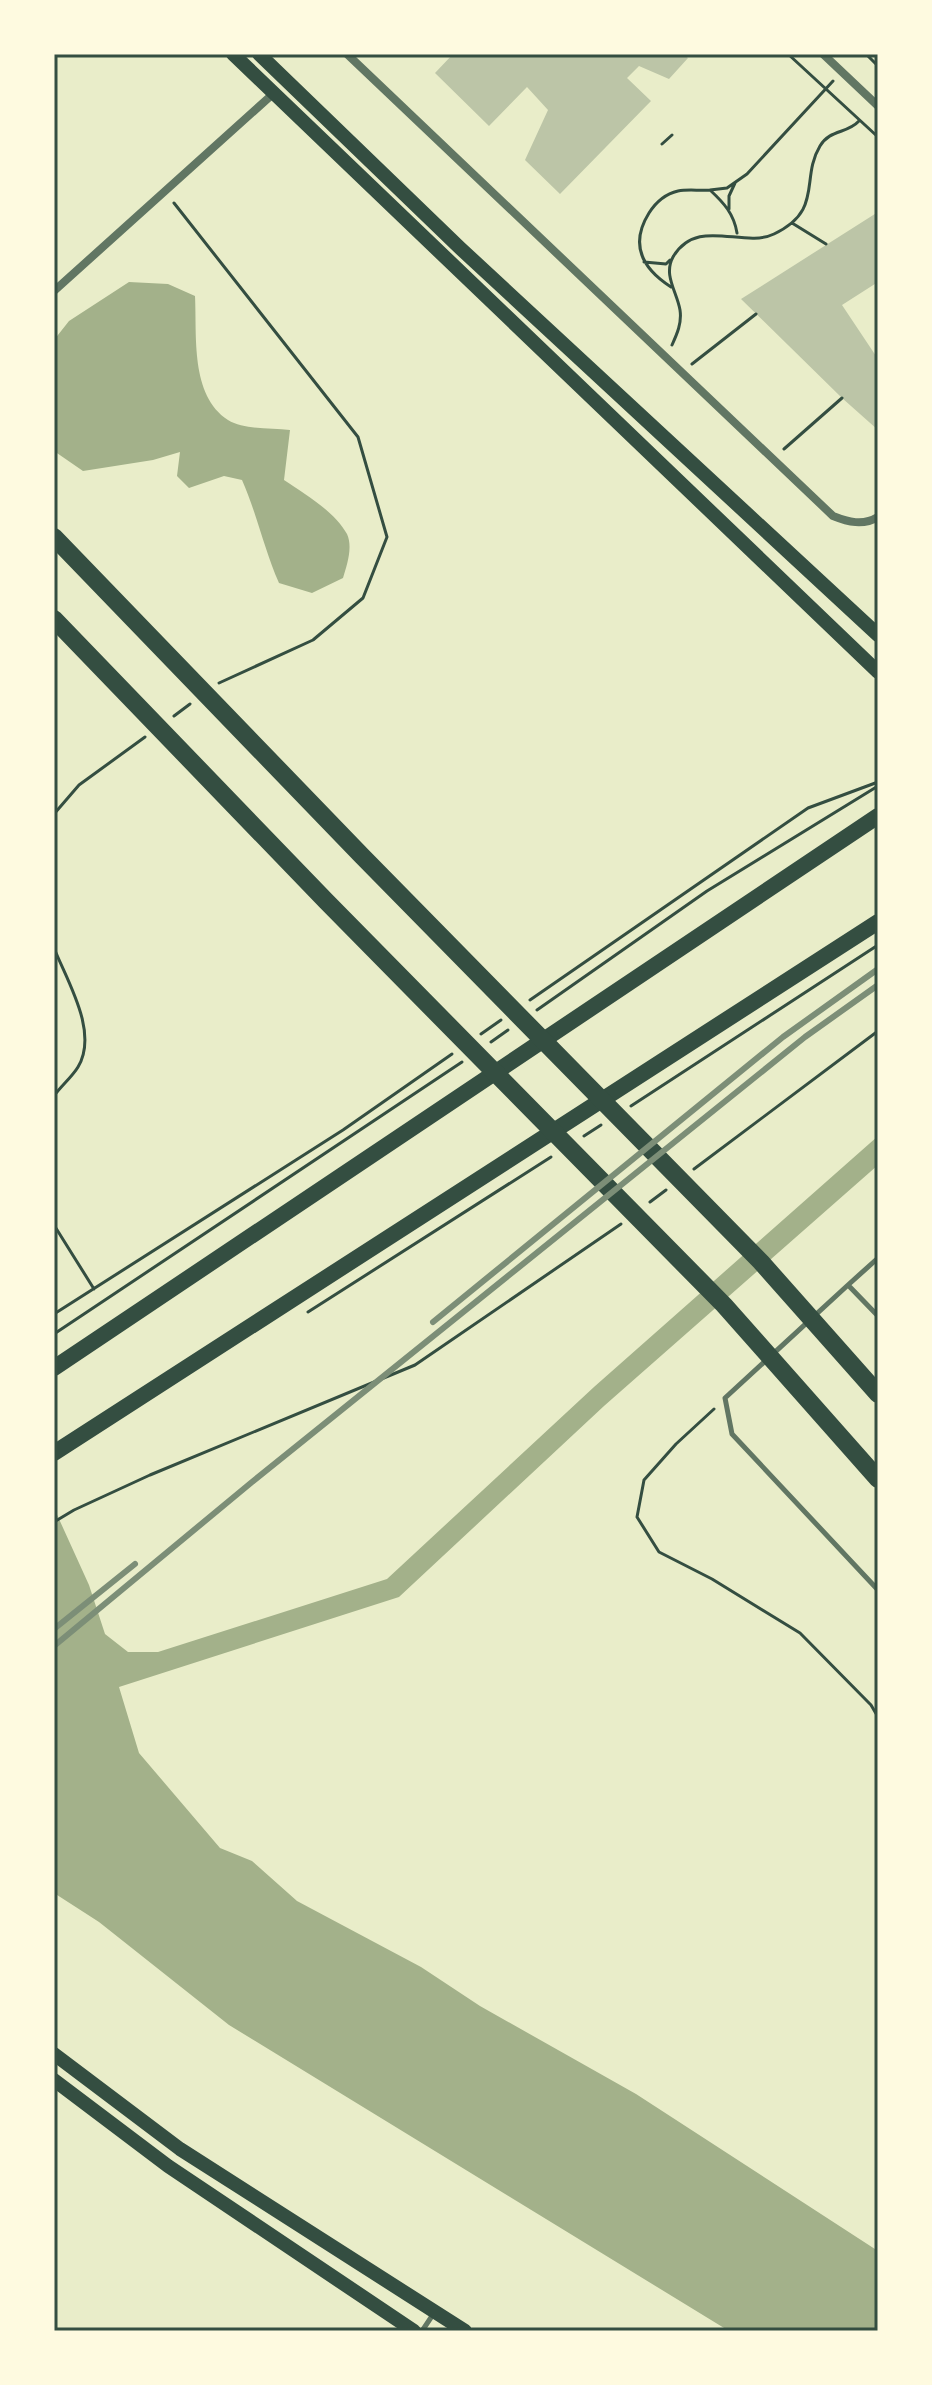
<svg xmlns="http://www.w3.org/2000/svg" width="932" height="2385" font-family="'Source Sans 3',sans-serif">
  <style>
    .water { fill: #a3b18a }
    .building { fill: #bcc5a7 }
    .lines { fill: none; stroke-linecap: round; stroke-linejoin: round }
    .path { stroke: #344e41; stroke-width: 3 }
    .service { stroke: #617663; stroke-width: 5 }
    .minor { stroke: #617663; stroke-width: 8 }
    .secondary { stroke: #344e41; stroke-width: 14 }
    .primary { stroke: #344e41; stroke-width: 16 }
    .motorway { stroke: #344e41; stroke-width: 18 }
    .rail { stroke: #7c8e77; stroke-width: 6 }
    .neatline { fill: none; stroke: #344e41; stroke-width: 3 }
  </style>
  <rect width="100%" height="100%" fill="#e9edc9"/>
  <path class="water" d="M129 282 168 284 195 296C197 336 190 395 228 420 244 430 271 428 290 430L284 480C305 494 334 511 347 534 353 547 347 565 343 578L312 593 279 583C264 549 257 514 242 480L224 476 189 488 177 476 180 452 153 460 83 471 54 451V340L69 321Z
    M878 1136V1165L604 1406 399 1597 119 1687 139 1753 220 1848 252 1861 297 1901 421 1967 480 2006 636 2094 878 2251V2331H729L229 2025 99 1922 54 1893V1508L89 1585 105 1634 128 1652H158L387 1579 594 1387Z"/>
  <path class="building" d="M453 54H683L688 58 669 79 639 66 627 78 651 101 560 194 525 160 548 110 527 87 489 126 435 73Z
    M878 212V282L842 305 878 359V430L842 398 741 299Z"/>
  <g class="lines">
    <path class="path" d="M788 54 878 137
      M866 54 878 66
      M662 144 672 135
      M710 190 727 188 747 174 833 81
      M174 203 358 437 387 537 363 598 313 640 219 683
      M729 209V196L735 183
      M792 223 826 244
      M644 262 666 264 670 260
      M671 287C643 269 629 245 649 213 656 202 665 194 678 191 688 189 700 191 710 190 724 203 734 214 737 233
      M672 345C677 334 682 323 680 310 677 292 663 275 673 257 697 216 743 249 774 234 824 210 800 179 820 146 830 129 847 134 859 121
      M692 364 756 314
      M784 449 842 398
      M174 716 190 704
      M54 814 79 785 145 737
      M54 948C67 981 99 1032 78 1067 72 1077 61 1086 54 1096
      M530 1000 808 808 878 782
      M537 1010 707 891 878 786
      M481 1034 501 1020
      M491 1042 508 1030
      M631 1106 878 945
      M584 1136 601 1125
      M694 1169 878 1031
      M650 1202 666 1190
      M54 1225 94 1289
      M308 1312 551 1157
      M54 1314 343 1130 452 1054
      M54 1334 462 1062
      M714 1409 676 1444 644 1480 637 1517 659 1552 712 1579 800 1633 871 1705 878 1717
      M54 1522 74 1510 150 1475 415 1365 621 1224"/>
    <path class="service" d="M878 1258 848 1285 878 1316
      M848 1285 725 1398 732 1434 878 1590
      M422 2331 434 2313"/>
    <path class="minor" d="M347 54 833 516C848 522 863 526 878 517
      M823 54 878 106
      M54 291 274 93"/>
    <path class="secondary" d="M233 54 878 672
      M259 54 460 248 878 635
      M54 2054 180 2149 465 2331
      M54 2080 168 2166 414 2331"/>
    <path class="primary" d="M54 1368 878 816
      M54 1453 878 922"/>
    <path class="motorway" d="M54 537 362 856 761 1262 878 1394
      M54 619 326 901 724 1305 878 1479"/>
    <path class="rail" d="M433 1322 783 1037 878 969
      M54 1629 135 1564
      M54 1646 252 1482 805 1037 878 985"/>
  </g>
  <rect width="932" height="2385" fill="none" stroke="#fefae0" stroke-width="112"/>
  <rect x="56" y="56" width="820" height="2273" class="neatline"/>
</svg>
